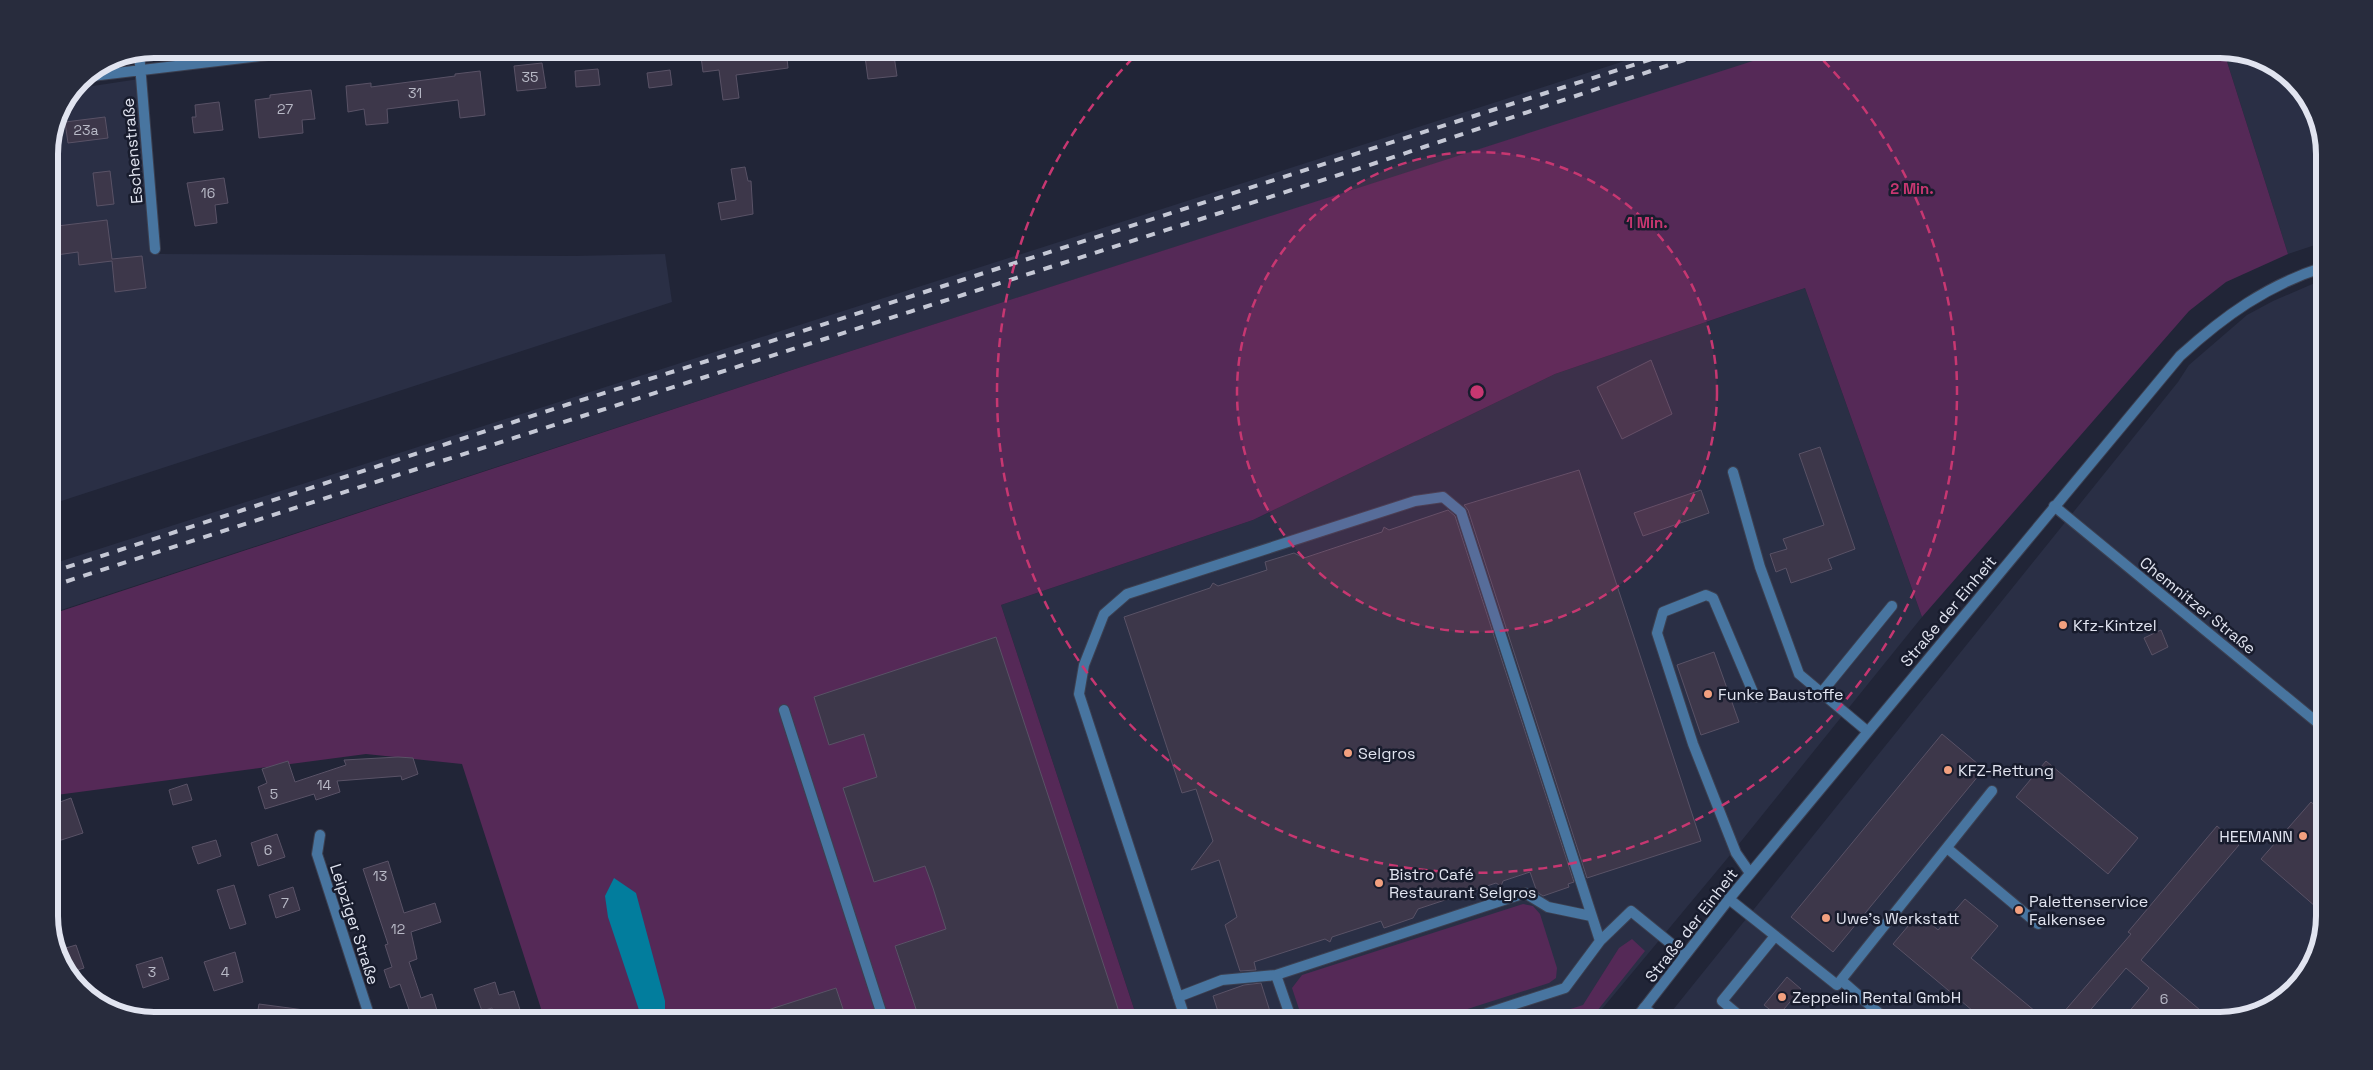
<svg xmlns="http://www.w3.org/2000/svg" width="2373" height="1070" font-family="'Space Grotesk',sans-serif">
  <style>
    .built { fill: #2a2f45 }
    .green { fill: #552957 }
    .water { fill: #027d9d }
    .building { fill: #3d374a; stroke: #595266 }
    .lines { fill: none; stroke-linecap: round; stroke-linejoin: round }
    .service-casing { stroke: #3c4051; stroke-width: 12 }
    .minor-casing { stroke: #3c4051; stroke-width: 12 }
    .tertiary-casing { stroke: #3c4051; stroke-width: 12 }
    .service { stroke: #4875a0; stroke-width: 10 }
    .minor { stroke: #4875a0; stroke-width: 10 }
    .tertiary { stroke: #4875a0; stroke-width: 10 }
    .rail { stroke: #c5c8d5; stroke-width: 4; stroke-dasharray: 9 9; stroke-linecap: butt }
    .ring { fill: none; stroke: #c73771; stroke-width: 2.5; stroke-dasharray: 9 6 }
    .poi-dot { fill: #f2a07f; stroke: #181c2d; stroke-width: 2 }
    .labels { text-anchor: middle; stroke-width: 5; stroke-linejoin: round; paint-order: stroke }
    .number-label { font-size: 14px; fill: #b8b9c6 }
    .street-label { font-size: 16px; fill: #e1e4f0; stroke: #181c2d }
    .poi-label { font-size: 16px; fill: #e1e4f0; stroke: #181c2d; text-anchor: start }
    .rim { fill: none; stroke: #e1e4f0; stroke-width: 6 }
    .centre { fill: #c73771; stroke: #181c2d; stroke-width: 2.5 }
    .ring-label { font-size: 15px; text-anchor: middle; font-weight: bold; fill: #c73771; stroke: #181c2d; stroke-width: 5; stroke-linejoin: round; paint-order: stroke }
  </style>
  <rect width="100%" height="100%" fill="#212537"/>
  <path class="built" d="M1662 49H1793L795 369 49 614V565Z
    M2223 49 2260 57 2307 95 2324 146V242L2288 254Z
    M139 79 158 254 575 256 665 254 672 302 49 505V146L57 113 73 89Z
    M2324 279V917L2316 957 2278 1004 2220 1021H1664L2178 382 2189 365 2247 315 2273 301Z
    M1805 288 1922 617 1726 860 1592 1021H1138L1001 605 1253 520 1555 374Z"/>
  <path class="green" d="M1790 49H2223L2288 254 2226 282 2189 311 1922 617 1805 288 1555 374 1253 520 1001 605 1138 1021H545L462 764 366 754 49 796V615L795 369Z
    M1523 904 1533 906 1540 914 1557 968 1556 978 1549 983 1430 1021H1303L1292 988 1302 975Z
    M1632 939 1645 951 1589 1021H1533L1583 1005 1619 948Z"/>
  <path class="water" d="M614 878 636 893 665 1001V1021H649L639 1010 608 917 605 896Z"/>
  <path class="building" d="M700 49H786L788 68 736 75 739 98 723 100 719 70 703 72Z
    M864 49H893L897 76 868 79Z
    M542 63 546 88 517 91 514 66Z
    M598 69 600 85 576 87 575 71Z
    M670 70 672 85 649 88 647 73Z
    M480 71 485 115 460 118 458 100 387 109 388 123 366 125 364 109 348 112 346 86 371 83V87L455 76V74Z
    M311 90 315 119 302 120 303 133 259 138 255 100 270 98V95Z
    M219 102 223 130 194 133 192 117H196L195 105Z
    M105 117 108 138 68 143 65 122Z
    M745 167 748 181H751L753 214 721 220 718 203 736 200 731 169Z
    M110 171 114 204 97 206 93 173Z
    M224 178 228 203 215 205 217 223 195 226 187 183Z
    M107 220 112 259 142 256 146 288 115 292 112 261 79 265 78 252 49 256V227Z
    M1651 360 1672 414 1622 439 1597 387Z
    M1820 447 1855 549 1828 559 1832 569 1791 583 1786 568 1776 572 1770 554 1787 549 1783 539 1824 525 1799 454Z
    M1579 470 1701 841 1587 878 1468 510 1464 505Z
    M1701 490 1709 513 1643 536 1634 513Z
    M1448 510 1455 516 1574 882 1568 884 1569 887 1543 896 1537 892 1530 872 1503 881 1501 886 1496 883 1418 909 1413 918 1384 928 1381 921 1332 937 1330 942 1325 939 1254 962 1256 970 1240 971 1225 925 1237 917 1219 860 1191 870 1213 841 1196 789 1182 793 1124 617 1210 588 1213 583 1218 586 1267 570 1265 562 1294 553 1304 558 1382 532 1384 527 1389 530Z
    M2161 630 2168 647 2152 655 2144 638Z
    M996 637 1070 862 1122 1021H920L895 946 946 929 933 888 925 866 874 882 843 788 877 777 864 734 829 745 814 697Z
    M1714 652 1739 722 1701 735 1677 665Z
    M1942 734 1984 769 1833 952 1791 917Z
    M398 757 413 758 418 774 402 780 401 776 337 781 340 792 316 800 314 794 265 809 258 787 267 783 262 769 288 761 295 782 346 765 344 760Z
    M2046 761 2138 838 2108 874 2016 797Z
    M187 784 192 800 173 805 169 790Z
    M71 798 83 833 49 844V806Z
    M2311 802 2324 813V914L2261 859Z
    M2217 826 2239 845 2141 960 2213 1021H2121L2149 988 2126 968 2081 1021H2056L2131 934 2128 932Z
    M277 834 285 857 258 866 251 843Z
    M216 840 221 856 198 864 192 847Z
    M388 861 404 913 435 903 441 922 411 932 417 959 409 962 421 998 432 994 439 1017 426 1021H413L400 984 390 988 384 970 392 967 385 945 388 944 363 869Z
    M234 885 246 924 230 929 217 890Z
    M293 887 300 910 276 918 269 895Z
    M1965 899 1998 926 1971 958 2047 1021H1985L1893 944 1919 913 1938 930Z
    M76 945 84 968 68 973 59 950Z
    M235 952 243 982 214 991 204 962Z
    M162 957 169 979 143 988 136 965Z
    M1787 977 1801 989 1778 1016 1764 1005Z
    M495 982 499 995 514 991 522 1016 507 1021H497L492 1008 482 1011 474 989Z
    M1261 983 1273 1021H1221L1213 996 1244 985Z
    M836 988 847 1021H744L743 1018Z
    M259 1004 312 1011 311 1021H256Z"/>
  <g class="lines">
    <defs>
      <path id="service" d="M1733 472 1760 567 1799 674 1867 731
        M1822 692 1892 606
        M784 710 884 1021
        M1947 848 2038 924
        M1750 873 1736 853 1693 744 1657 633 1663 612 1706 595 1713 598 1755 697
        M1729 899 1837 985 1992 791
        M1600 941 1631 911 1685 955
        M1276 975 1292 1021
        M1841 980 1888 1021
        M1178 997 1222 980 1276 975 1525 893 1548 907 1591 916
        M1644 1008 1661 1021
        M1186 1021 1079 694 1084 665 1104 614 1127 594 1415 501 1443 497 1461 512 1600 941 1565 988 1463 1021
        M1746 1021 1722 1001 1775 936"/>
      <path id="minor" d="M139 52 155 249
        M83 77 319 49
        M2054 506 2324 728
        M320 835 317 854 371 1021"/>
      <path id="tertiary" d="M1634 1021 1729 899 2180 356C2224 316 2267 285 2324 267"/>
    </defs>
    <use href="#service" class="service-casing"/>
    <use href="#minor" class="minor-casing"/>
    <use href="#tertiary" class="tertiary-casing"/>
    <use href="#service" class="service"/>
    <use href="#minor" class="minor"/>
    <use href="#tertiary" class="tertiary"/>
    <path class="rail" d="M49 573 569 404 781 338 1683 49
      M49 587C483 447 917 310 1351 171 1474 131 1596 88 1719 49"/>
  </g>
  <circle cx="1477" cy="392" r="240" fill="#c73771" fill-opacity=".12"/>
  <g class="ring">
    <circle cx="1477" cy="392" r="240"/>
    <path d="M1813 50A480 480 0 1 1 1141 50"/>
  </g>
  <g class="poi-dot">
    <circle cx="2063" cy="625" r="5"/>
    <circle cx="1708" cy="694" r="5"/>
    <circle cx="1348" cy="753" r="5"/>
    <circle cx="1948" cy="770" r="5"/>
    <circle cx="2303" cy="836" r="5"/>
    <circle cx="1379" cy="883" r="5"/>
    <circle cx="2019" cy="910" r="5"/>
    <circle cx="1826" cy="918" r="5"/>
    <circle cx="1782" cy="997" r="5"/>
  </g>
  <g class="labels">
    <g class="number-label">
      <text x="530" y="82">35</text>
      <text x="415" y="98">31</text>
      <text x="285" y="114">27</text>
      <text x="86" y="135">23a</text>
      <text x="208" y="198">16</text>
      <text x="324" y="790">14</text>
      <text x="274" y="799">5</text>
      <text x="268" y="855">6</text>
      <text x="380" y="881">13</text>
      <text x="285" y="908">7</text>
      <text x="398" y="934">12</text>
      <text x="152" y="977">3</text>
      <text x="225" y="977">4</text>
      <text x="2164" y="1004">6</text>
    </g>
    <g class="street-label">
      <text transform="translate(132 151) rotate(-95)" y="6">Eschenstraße</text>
      <text transform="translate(2198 605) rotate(39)" y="6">Chemnitzer Straße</text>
      <text transform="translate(1948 611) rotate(-50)" y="6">Straße der Einheit</text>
      <text transform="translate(355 924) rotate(72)" y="6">Leipziger Straße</text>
      <text transform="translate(1691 925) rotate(-52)" y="6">Straße der Einheit</text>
    </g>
    <g class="poi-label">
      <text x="2073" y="631">Kfz-Kintzel</text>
      <text x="1718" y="700">Funke Baustoffe</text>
      <text x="1358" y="759">Selgros</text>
      <text x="1958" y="776">KFZ-Rettung</text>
      <text x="2293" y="842" text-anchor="end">HEEMANN</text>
      <text x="1389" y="880">Bistro Café<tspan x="1389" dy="18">Restaurant Selgros</tspan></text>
      <text x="2029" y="907">Palettenservice<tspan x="2029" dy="18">Falkensee</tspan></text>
      <text x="1836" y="924">Uwe's Werkstatt</text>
      <text x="1792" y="1003">Zeppelin Rental GmbH</text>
    </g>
  </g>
  <path d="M0 0H2373V1070H0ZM154 58H2220A96 96 0 0 1 2316 154V916A96 96 0 0 1 2220 1012H154A96 96 0 0 1 58 916V154A96 96 0 0 1 154 58Z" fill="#282c3d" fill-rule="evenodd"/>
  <path class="rim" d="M154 58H2220A96 96 0 0 1 2316 154V916A96 96 0 0 1 2220 1012H154A96 96 0 0 1 58 916V154A96 96 0 0 1 154 58Z"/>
  <circle cx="1477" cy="392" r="8" class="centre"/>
  <g class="ring-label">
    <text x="1912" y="194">2 Min.</text>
    <text x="1647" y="228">1 Min.</text>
  </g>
</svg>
